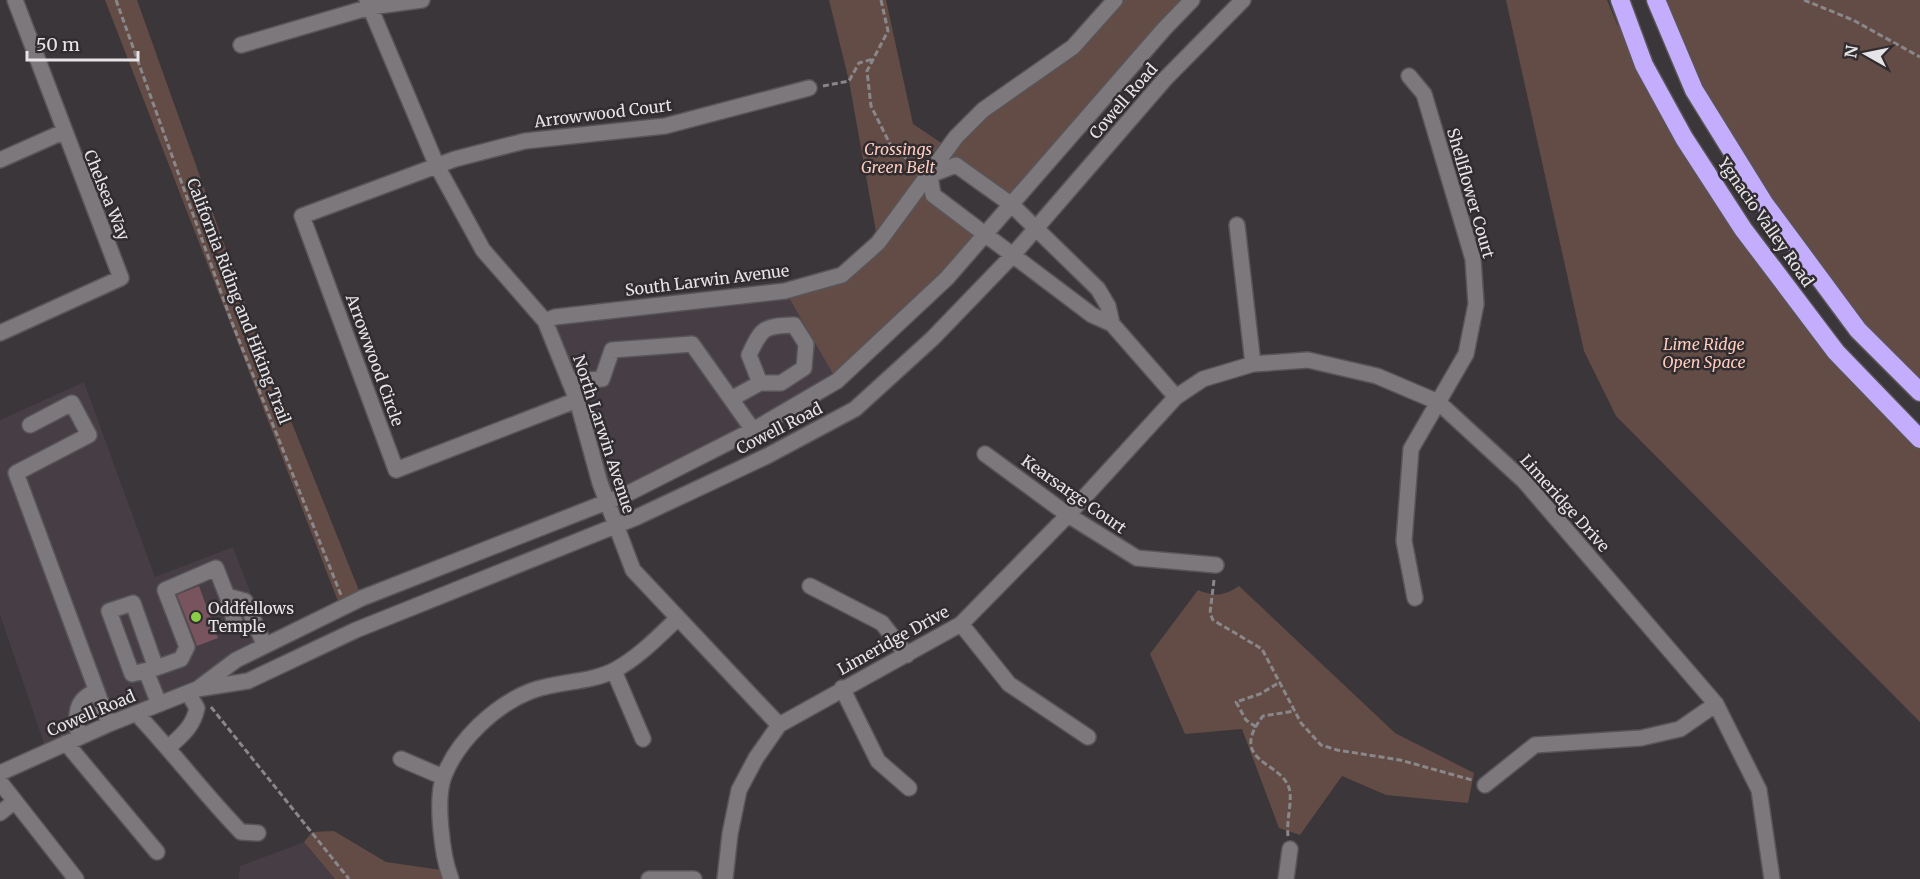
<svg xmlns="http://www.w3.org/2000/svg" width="1920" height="879" font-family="Merriweather,serif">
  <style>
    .built { fill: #463d45 }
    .green { fill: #634c46 }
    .building { fill: #78555e }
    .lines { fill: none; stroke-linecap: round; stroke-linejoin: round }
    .minor-casing { stroke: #585558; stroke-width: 18 }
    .highway-casing { stroke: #585558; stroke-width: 21 }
    .path { stroke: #8a878a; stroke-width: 3; stroke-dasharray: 6 3; stroke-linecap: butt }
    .minor { stroke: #7c787c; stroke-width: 15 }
    .highway { stroke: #c4adfc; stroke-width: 18 }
    .poi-dot { fill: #8ace47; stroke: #302c2f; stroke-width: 2 }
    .labels { text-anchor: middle; stroke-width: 5; stroke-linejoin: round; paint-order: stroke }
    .street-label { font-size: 16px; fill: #e7e4e7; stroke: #302c2f }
    .park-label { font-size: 16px; font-style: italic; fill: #fecbbd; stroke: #302c2f }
    .poi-label { font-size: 16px; fill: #e7e4e7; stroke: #302c2f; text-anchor: start }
  </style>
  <rect width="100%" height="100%" fill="#3a3639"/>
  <path class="built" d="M785 291 837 381 607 502 545 321Z
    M84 382 155 577 233 547 270 644 197 689 47 752 0 615V420Z
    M304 842 335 879H239L240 866Z"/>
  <path class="green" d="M105 0H137L257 336 362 598 341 609Z
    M829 0H886L913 124 949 148 956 137 1073 47 1115 0H1192L1012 205 956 165 931 175 933 195 985 236 837 381 785 291 842 275 878 243 849 81Z
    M1506 0H1607L1617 24 1743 229 1920 439V722L1616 416 1584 351Z
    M1656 0H1920V392L1764 203Z
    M1239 586 1395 733 1474 773 1468 803 1386 795 1342 776 1300 835 1279 828 1242 729 1185 734 1150 654 1198 590C1214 597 1224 596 1239 586Z
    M334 831 386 862 448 871 451 879H335L304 842 312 832Z"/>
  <path class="building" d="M199 586 218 638 197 646 177 595Z"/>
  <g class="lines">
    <defs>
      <path id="minor" d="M367 0 437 166 483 250 545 321 577 400 600 483 633 570 779 725
        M241 45 370 7 422 0
        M1409 76 1424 94 1473 259 1476 304 1466 354 1411 449 1404 541 1415 598
        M0 160 63 132
        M956 165 1012 205 1098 289 1108 306 1112 324 1092 315 933 195 930 175Z
        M1237 225 1253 364
        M545 321 555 317 785 291 842 275 878 243 956 137 983 110 1073 47 1115 0
        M1112 324 1176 397
        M0 333 121 278 15 0
        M569 381 602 379 612 350 692 344 753 430
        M731 399 760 383H781L804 368 806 344 794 325C764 326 762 327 749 355L760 383
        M577 400 396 470 302 216 455 159 525 141 665 126 809 88
        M30 425 72 403 89 435 16 473 109 724
        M985 454 1068 515 1137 558 1216 565
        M810 586 882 623 907 655
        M234 620 227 596 245 601 265 646
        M961 624 1009 684 1088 737
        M156 668 132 674 109 611 133 603 156 668 181 659 187 647 165 590 216 568 227 596
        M146 671 159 704
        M614 671 643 739
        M200 687 236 660 362 598 627 494 753 430 837 381 947 278 1164 29 1192 0
        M842 688 878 761 909 788
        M136 713C173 752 204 794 241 832L258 833
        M79 737C75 716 74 699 97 691
        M66 743 157 852
        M168 748C182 735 193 727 197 708L188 693
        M401 759 443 777
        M0 773 109 724 197 689 248 681 356 630 635 518 767 456 855 409 933 338 1012 256 1165 79 1243 0
        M0 782 76 879
        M1485 785 1535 745 1641 738 1680 729 1716 704
        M0 813 15 801
        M451 879C442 856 435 799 444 776 458 740 495 705 531 691 557 681 590 683 615 670 639 657 659 636 678 618
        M649 879H694
        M725 879 730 834 739 790 756 758 779 725 961 624 1068 515 1176 397 1203 379 1253 364 1308 360 1377 376 1438 402 1524 481 1716 704 1759 790 1772 879
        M1286 879 1290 849"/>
      <path id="highway" d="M1620 0 1644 65 1684 138 1743 229 1836 352 1920 439
        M1656 0 1694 90 1764 203 1858 330 1920 392"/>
    </defs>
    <use href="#minor" class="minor-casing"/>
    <use href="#highway" class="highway-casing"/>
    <path class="path" d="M116 0 231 320 341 595
      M881 0 888 31 867 71 871 106 892 148 919 167
      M1804 0 1853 20 1920 57
      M823 86 849 81 859 63 873 59
      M1214 580 1210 613 1213 620 1262 649 1301 723 1321 745 1337 750 1400 760 1472 780
      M211 707 349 879
      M1256 727 1246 720 1236 702 1260 694 1280 682
      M1288 836C1286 821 1293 799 1289 788 1281 761 1227 762 1263 716L1295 711"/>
    <use href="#minor" class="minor"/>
    <use href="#highway" class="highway"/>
  </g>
  <circle class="poi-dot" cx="196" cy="617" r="6"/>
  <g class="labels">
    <g class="street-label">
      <text transform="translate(1123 101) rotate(-49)" y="6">Cowell Road</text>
      <text transform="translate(603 113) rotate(-7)" y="6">Arrowwood Court</text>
      <text transform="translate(1471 193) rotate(74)" y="6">Shellflower Court</text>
      <text transform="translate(107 195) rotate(68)" y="6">Chelsea Way</text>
      <text transform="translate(1766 222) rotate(55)" y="6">Ygnacio Valley Road</text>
      <text transform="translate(707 280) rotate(-7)" y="6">South Larwin Avenue</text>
      <text transform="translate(239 301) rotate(69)" y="6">California Riding and Hiking Trail</text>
      <text transform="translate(375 360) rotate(70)" y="6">Arrowwood Circle</text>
      <text transform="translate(779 428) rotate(-27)" y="6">Cowell Road</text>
      <text transform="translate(604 434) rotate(72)" y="6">North Larwin Avenue</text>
      <text transform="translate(1074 494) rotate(35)" y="6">Kearsarge Court</text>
      <text transform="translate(1565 503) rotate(48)" y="6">Limeridge Drive</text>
      <text transform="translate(893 640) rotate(-29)" y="6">Limeridge Drive</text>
      <text transform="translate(91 713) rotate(-23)" y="6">Cowell Road</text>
    </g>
    <g class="park-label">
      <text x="898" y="155">Crossings<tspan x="898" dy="18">Green Belt</tspan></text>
      <text x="1704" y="350">Lime Ridge<tspan x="1704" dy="18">Open Space</tspan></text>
    </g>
    <g class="poi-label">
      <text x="208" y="614">Oddfellows<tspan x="208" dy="18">Temple</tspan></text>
    </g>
  </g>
  <g transform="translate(1866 54) rotate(279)" stroke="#302c2f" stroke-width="4.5" paint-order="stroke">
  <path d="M0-4.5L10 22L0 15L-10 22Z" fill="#e7e4e7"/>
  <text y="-9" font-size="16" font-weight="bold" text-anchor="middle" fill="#e7e4e7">N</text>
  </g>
  <path d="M27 51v9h111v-9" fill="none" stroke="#e7e4e7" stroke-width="3"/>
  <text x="36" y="51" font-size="18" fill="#e7e4e7" stroke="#302c2f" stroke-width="4.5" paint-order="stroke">50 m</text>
</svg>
